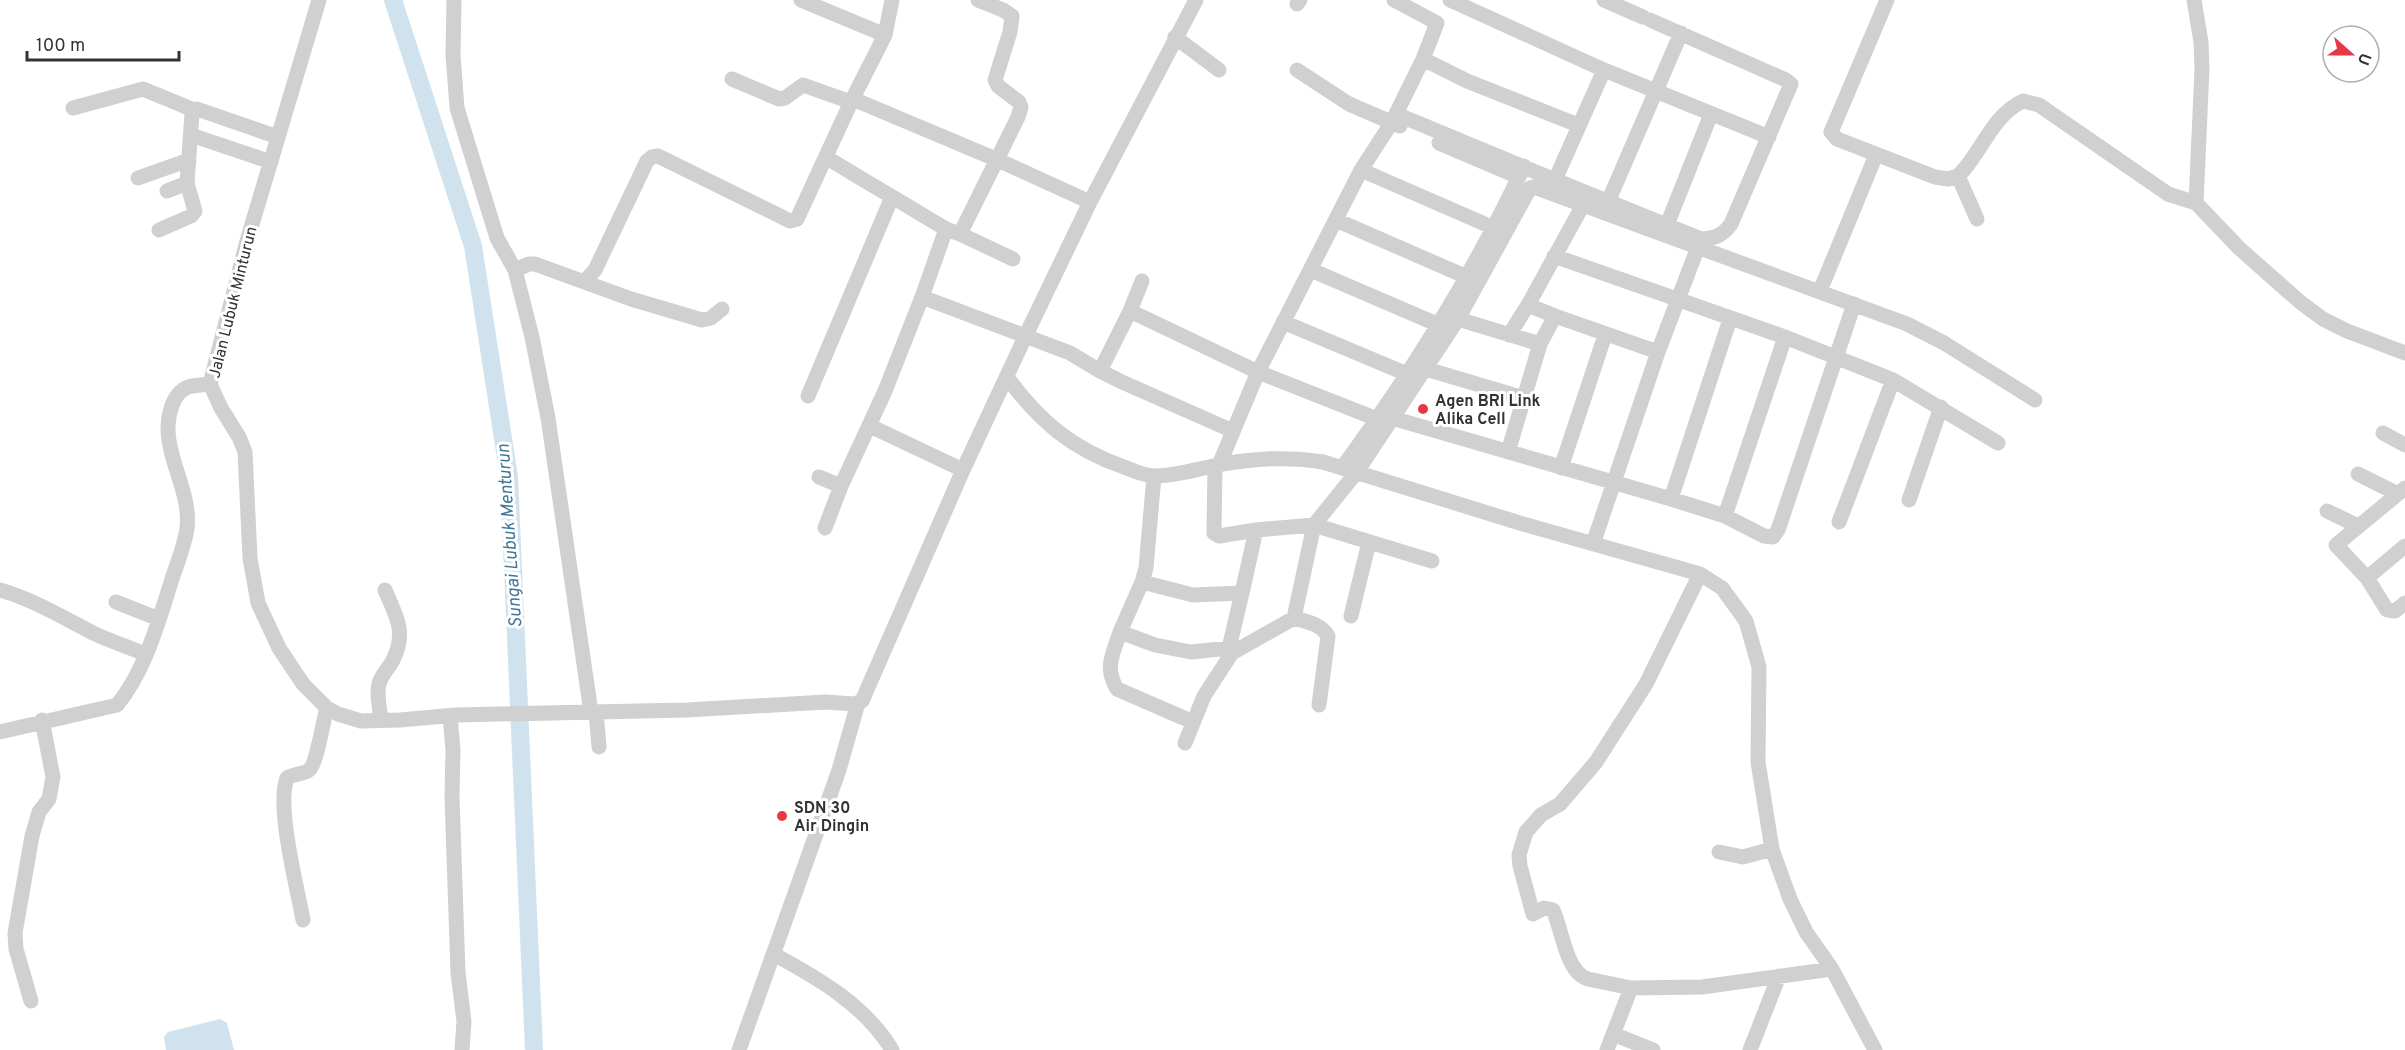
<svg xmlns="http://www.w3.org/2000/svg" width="2405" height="1050" font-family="Overpass,sans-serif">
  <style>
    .water { fill: #cfe2ee }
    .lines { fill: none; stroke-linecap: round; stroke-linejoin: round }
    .river { stroke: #cfe2ee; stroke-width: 18 }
    .minor { stroke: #d0d0d0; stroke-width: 15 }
    .poi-dot { fill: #e63946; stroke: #fff; stroke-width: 2 }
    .labels { text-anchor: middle; stroke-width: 6; stroke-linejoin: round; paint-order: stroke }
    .street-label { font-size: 16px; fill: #333; stroke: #fff }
    .poi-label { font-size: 16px; font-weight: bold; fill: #333; stroke: #fff; text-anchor: start }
    .water-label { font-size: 18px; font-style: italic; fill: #3f7597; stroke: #fff }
  </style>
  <rect width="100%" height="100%" fill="#fff"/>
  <path class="water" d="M220 1019 227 1023 234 1050H166L164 1037 168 1032Z"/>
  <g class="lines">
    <path class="river" d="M393 0 473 246 509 477 534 1050"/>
    <path class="minor" d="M319 0 247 241 210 384 221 408 239 437 245 452 250 558 258 603 279 648 303 684 327 708 338 714 361 721 400 720 456 715 687 710 825 702 854 704 862 701 963 470 1025 337 1090 202 1196 0
      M454 0 453 55 457 108 497 238 515 270 532 337 548 418 591 712
      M801 0 885 35
      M978 0 1003 10 1012 16 1010 32 995 80 998 86 1019 102 1021 107 1018 117 960 234 946 229 922 297 1070 353 1100 371
      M1450 0 1604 70 1769 137
      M1604 0 1643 17
      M1887 0 1831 132 1837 139 1935 177 1948 179 1958 176 1977 219
      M2194 0 2201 42 2202 69 2196 203
      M1297 4 1300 0
      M1175 37 1219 70
      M1423 59 1467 81 1578 125
      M1297 70 1349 104 1400 126
      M853 99 998 160 1090 202
      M851 102 885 35 892 0
      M73 108 143 89 194 110
      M1396 114 1555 180 1604 70
      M191 135 271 162
      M1439 143 1519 177
      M827 158 946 229
      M1361 170 1494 228
      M1958 176C1982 153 1991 116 2023 101L2039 105 2168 194 2196 203 2239 248 2300 302 2323 319 2347 331 2405 353
      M138 178 189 160
      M1555 180 1701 239C1716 238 1722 236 1731 224L1791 84 1786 80 1650 20
      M167 191 187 183
      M1608 202 1681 33
      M1336 220 1467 277
      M1667 225 1711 114
      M159 230 191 216 195 211 187 183 192 114 194 110 197 109 278 137
      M960 234 1013 259
      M1554 256 1785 337 1893 380 1998 443
      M515 270 529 264H535L631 299 702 320 711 318 722 309
      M1311 270 1439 325
      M584 282 595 270 647 161 652 157 658 156 790 221 797 219 851 102 803 85 785 98 779 99 732 79
      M1820 291 1876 155
      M1130 311 1142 281
      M1555 316 1658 352
      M1458 319 1540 344
      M1283 322 1407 374
      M1509 335 1528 305
      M1426 369 1524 398
      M1007 377C1039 421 1072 449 1124 467 1134 471 1144 476 1155 476 1176 476 1197 469 1218 465 1254 458 1286 456 1323 462L1523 524 1700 574 1722 588 1746 621 1759 667 1758 762 1772 849 1790 899 1806 932 1832 969 1875 1050
      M808 396 892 197
      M1392 418 1671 499 1725 516 1764 536 1773 537 1778 530 1854 304
      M870 426 963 470
      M1233 431 1122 382 1100 371 1130 311 1258 372 1377 419
      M2383 433 2405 445
      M1508 452 1540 344 1555 316 1528 305 1583 205
      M1219 465 1258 372 1361 170 1392 122 1423 59 1437 23 1394 0
      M1215 466 1214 533 1219 536 1256 530
      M1342 468C1412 372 1474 273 1524 166
      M1561 468 1605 335
      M2358 474 2398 494
      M1154 476 1146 568 1142 582 1193 595 1242 593 1256 530 1314 525 1432 561
      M819 477 841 486
      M2405 488 2336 545 2367 578 2387 610 2395 611 2405 603
      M1671 499 1730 319
      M1909 500 1941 407
      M2327 511 2358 526
      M1725 516 1785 337
      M1839 522 1893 380
      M825 528 841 486 885 391 922 297
      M1593 544 1658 352 1698 247
      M1700 574 1646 684 1596 762 1560 804 1541 815 1526 832 1519 855 1520 866 1533 914 1544 908 1553 910C1562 929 1566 973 1588 979L1631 988 1702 987 1832 969
      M2367 578 2405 546
      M1142 582 1120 632 1155 645 1191 652 1229 648
      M0 590C34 600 62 617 93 633 110 641 128 647 145 654
      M116 602 159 619
      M1351 616 1369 542
      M1294 618C1307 622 1321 624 1328 636L1319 705
      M1120 632C1113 654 1104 667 1117 689L1193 722
      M1232 653 1229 648 1242 593
      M596 712 599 747
      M450 716 453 750 452 797 458 973 464 1021 462 1050
      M381 720C380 709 376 694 379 684 381 675 389 668 393 660 407 632 396 616 385 590
      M0 732 117 705C146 670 159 619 173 576 178 561 185 544 187 528 192 485 155 446 173 403 176 396 180 390 188 387 195 385 203 385 210 384
      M1185 743 1204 696 1232 653 1294 618 1314 525 1356 473 1458 319 1530 188 1534 187 1907 324 1944 343 2035 400
      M1719 852 1743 857 1772 849
      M303 920C297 886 276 807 287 778 294 773 303 775 309 770 317 764 323 720 327 708
      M775 955C818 978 866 1006 892 1050
      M31 1001 16 949 15 933 32 836 39 812 49 799 53 777 42 720
      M1613 1034 1653 1050
      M739 1050 839 770 858 703
      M1607 1050 1631 988
      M1750 1050 1779 976"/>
  </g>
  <g class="poi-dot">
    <circle cx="1423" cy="409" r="6"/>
    <circle cx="782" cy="816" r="6"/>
  </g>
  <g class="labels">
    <g class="street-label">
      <text transform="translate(232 302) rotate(-76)" y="6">Jalan Lubuk Minturun</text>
    </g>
    <g class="poi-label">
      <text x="1435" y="406">Agen BRI Link<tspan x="1435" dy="18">Alika Cell</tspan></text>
      <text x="794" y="813">SDN 30<tspan x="794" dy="18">Air Dingin</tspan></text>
    </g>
    <g class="water-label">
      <text transform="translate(509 536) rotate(-94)" y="6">Sungai Lubuk Menturun</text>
    </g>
  </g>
  <g transform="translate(2351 54) rotate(111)"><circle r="28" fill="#ffffff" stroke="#adadad" stroke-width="1.5"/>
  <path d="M0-4.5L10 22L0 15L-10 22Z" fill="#e63946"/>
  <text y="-9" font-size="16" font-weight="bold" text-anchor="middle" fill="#333333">U</text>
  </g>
  <path d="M27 51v9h152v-9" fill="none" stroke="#333333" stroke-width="3"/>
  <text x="36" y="51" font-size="18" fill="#333333" stroke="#ffffff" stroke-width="4.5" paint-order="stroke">100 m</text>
</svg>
